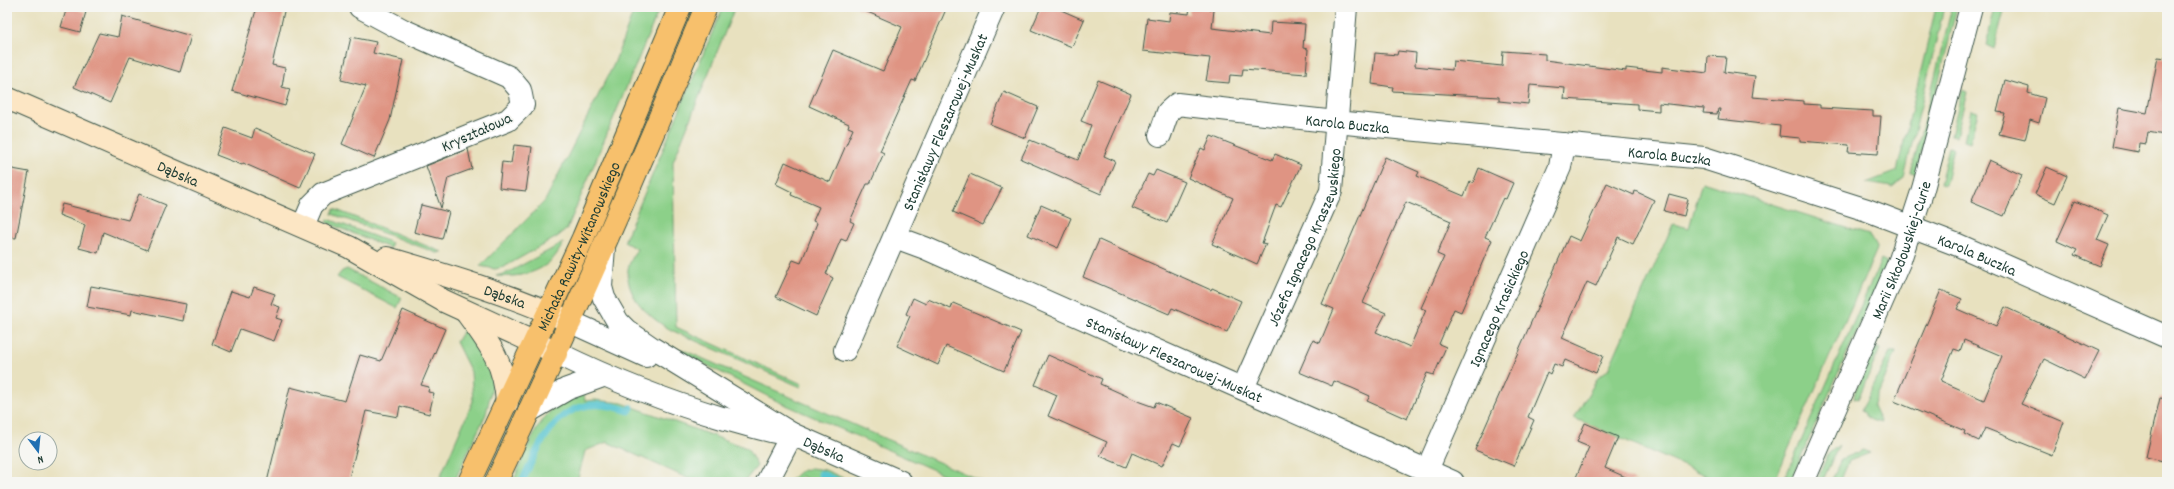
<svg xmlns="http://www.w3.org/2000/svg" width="2174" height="489" font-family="Dekko,sans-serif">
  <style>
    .green { fill: #8cd089; stroke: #56865e }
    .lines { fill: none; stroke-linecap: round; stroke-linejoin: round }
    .stream { stroke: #58c5d0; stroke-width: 7 }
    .building { fill: #df9483; fill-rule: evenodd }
    .minor-casing { stroke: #3d5649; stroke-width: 24 }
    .tertiary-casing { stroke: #3d5649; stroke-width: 24 }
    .secondary-casing { stroke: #3d5649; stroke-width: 24 }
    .primary-casing { stroke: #3d5649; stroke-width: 24 }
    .minor { stroke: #fff; stroke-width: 22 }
    .tertiary { stroke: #fff; stroke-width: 22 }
    .secondary { stroke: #fce6c4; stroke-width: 22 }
    .primary { stroke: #f7c06c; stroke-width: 22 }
    .labels { text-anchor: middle; stroke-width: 3.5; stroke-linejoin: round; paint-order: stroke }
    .street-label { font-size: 16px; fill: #1f3d34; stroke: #f6f6f2 }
  </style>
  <rect width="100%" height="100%" fill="#f6f6f2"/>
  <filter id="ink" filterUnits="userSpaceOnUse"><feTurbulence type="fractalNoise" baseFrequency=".025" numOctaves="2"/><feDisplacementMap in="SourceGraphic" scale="8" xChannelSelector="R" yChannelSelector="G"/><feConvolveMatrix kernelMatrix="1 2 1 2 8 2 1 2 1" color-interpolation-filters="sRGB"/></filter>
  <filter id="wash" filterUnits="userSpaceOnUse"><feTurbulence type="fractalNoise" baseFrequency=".012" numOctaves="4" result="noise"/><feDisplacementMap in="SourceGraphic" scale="16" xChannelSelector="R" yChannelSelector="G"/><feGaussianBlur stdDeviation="0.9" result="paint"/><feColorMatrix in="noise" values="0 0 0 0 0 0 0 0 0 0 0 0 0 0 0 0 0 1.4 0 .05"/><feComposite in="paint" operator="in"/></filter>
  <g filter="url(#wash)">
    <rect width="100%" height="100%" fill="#e8e1bf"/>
    <path class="green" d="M635 7H660L567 229 557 237 504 267 495 269 480 266 545 201 614 64Z
      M723 7H735L673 162 676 327 802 384 801 387 671 330C650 318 625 297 628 269 629 263 634 255 637 249L624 242Z
      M1936 7H1944L1904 178 1892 187 1866 183 1897 171Z
      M1952 7H1957L1916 174 1911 173Z
      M1995 7H2005L1994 49 1986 45Z
      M1962 90 1967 92 1956 137 1951 136Z
      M1971 110 1978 112 1970 142 1964 140Z
      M1949 147 1954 148 1945 185 1940 184Z
      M1702 182 1869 235 1877 249 1774 482H1721L1574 418 1599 376 1608 370 1673 224 1689 228Z
      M334 209 442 252 437 253 332 214Z
      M328 219 392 243 390 248 327 223Z
      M563 243C551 271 524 278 496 276L507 273Z
      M1881 260 1887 263 1790 482H1783Z
      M347 269 402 298 397 308 337 277 342 271Z
      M465 327 487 353 493 383 486 414 454 482H438L473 401 471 372 456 342Z
      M1878 348 1880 349 1858 399 1854 398 1855 392 1874 349Z
      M681 349 984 482H961L777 401 681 352Z
      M1890 352H1896L1873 406 1881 423 1871 420 1861 411Z
      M584 394 585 401 595 400 622 403 747 448 757 466 744 482H696L607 442 585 451 577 482H513C528 447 541 400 584 394Z
      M1839 445 1822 482H1816L1828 454Z
      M1863 450 1870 453 1849 461 1840 482H1831L1841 459Z
      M811 468 825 470 852 482H815L801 476 797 482H788L801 471Z"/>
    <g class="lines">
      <path class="stream" d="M821 474 840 482
        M522 482C545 431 565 388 629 411L631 408"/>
    </g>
    <g id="blocks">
      <path class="building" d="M67 7 86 12 80 32 61 27Z
        M257 7H285L272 65 285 68 282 87 290 89 285 106 232 91Z
        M856 7H947L915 81 912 80 880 151 884 153 870 184H867L850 221 854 223 846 241 841 239 826 274 833 278 816 316 776 297 793 260 801 263 817 223 813 221 819 207 791 195 792 192 776 184 785 162 830 182 853 129 848 127 849 124 809 106 833 50 883 71 902 27Z
        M1041 7H1054L1084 20 1072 47 1031 30Z
        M1190 7 1214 10 1212 28 1270 35 1271 22 1305 24 1303 48 1308 49 1306 74 1243 69 1242 76 1230 75 1229 83 1206 81 1210 58 1143 51 1147 18 1169 21 1170 12 1189 14Z
        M122 16 191 36 180 72 130 57 110 103 74 87 99 33 118 37Z
        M351 37 376 42 373 53 403 60 390 120 374 158 342 144 366 86 341 80Z
        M1398 51 1416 53 1415 66 1452 70 1453 61 1502 66 1503 51 1545 54V60L1626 71V68L1662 72V67L1707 73 1708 56 1726 57 1724 72 1755 76 1752 97 1804 101V104L1820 105V108L1873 111V116H1881L1878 154 1848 152 1849 145 1800 141V138L1779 136 1780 126 1718 119 1720 109H1718L1717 114 1703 113 1704 108 1659 103V111L1637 109V104L1564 99 1565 88 1530 85 1528 104 1499 101V97L1392 91 1393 87 1372 84 1375 53 1397 55Z
        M2158 57 2167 58V117L2164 135 2148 132 2146 144 2139 143 2138 152 2112 147 2119 108 2147 113Z
        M1098 80 1131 94 1104 156 1115 161 1101 194 1021 159 1030 140 1078 160 1091 125 1081 121Z
        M2005 80 2029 87 2028 93 2045 98 2039 123 2030 120 2025 140 1999 134 2005 113 1997 112Z
        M1004 92 1038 107 1025 138 990 124Z
        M225 128 252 138 255 128 315 154 300 188 243 163 242 165 216 155Z
        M1211 136 1272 160 1275 154 1301 165 1281 207 1276 205 1262 243 1266 244 1257 264 1212 244 1233 198 1188 178 1201 148 1205 150Z
        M514 145 532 147 526 191 499 188 502 162 511 163Z
        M468 149 472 169 448 178 441 208 426 166Z
        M1385 157 1419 172 1417 176 1464 196 1470 181 1473 183 1479 168 1513 183 1506 199 1503 198 1485 237 1492 240 1461 312 1454 309 1439 344 1446 347 1434 375 1427 373 1407 419 1367 401 1370 396 1352 388 1334 381 1332 386 1299 372 1313 340 1320 343 1334 309 1322 304ZM1406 202 1451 221 1437 254 1444 257 1421 308 1426 310 1410 347 1376 332 1386 313 1363 303 1370 287H1368Z
        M1989 160 2022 175 2004 216 1971 202Z
        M2047 167 2067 176 2055 203 2035 194Z
        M7 168 29 172 16 238 7 237Z
        M1156 170 1185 182 1167 223 1132 208 1148 174 1153 176Z
        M970 174 1002 188 983 225 953 212Z
        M1607 183 1634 195 1635 191 1654 200 1633 244 1618 237 1596 286 1587 282 1562 338 1603 356 1596 373 1565 360 1562 367 1554 364 1550 374 1547 372 1528 417 1534 420 1514 466 1475 450 1569 236 1580 241Z
        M139 194 166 205 147 250 103 232 98 253 79 248 85 225 59 215 62 204 128 220Z
        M1669 194 1688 199 1684 216 1664 211Z
        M2075 201 2108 215 2097 240 2109 245 2100 266 2074 255 2077 250 2057 241Z
        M421 205 449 212 442 239 414 232Z
        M1041 205 1071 218 1058 248 1028 235Z
        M1099 240 1211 290 1212 288 1241 301 1227 332 1172 308 1169 314 1083 277Z
        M91 286 186 304 183 321 132 310 131 315 87 307Z
        M254 287 275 294 271 304 280 307 276 318 282 320 274 341 240 329 231 352 212 344 231 291 250 297Z
        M1941 290 1962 299 1957 309 1996 326 2005 307 2099 351 2085 379 2044 359 2021 404 2064 422 2052 455 1985 428 1979 441 1964 434 1965 431 1894 401ZM1964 340 2002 356 1984 400 1941 381 1954 349 1960 351Z
        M913 298 926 304 928 299 951 309 953 303 1021 332 1004 371 946 346 938 365 897 346 910 316 906 314Z
        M403 310 445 329 421 385 429 387 428 392 434 393 429 414 400 406 398 417 366 411 348 482H267L290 387 345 401 360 355 381 361Z
        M1048 355 1102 379 1100 384 1140 402 1154 407 1156 402 1193 418 1180 446 1173 443 1162 466 1132 453 1126 467 1100 456 1107 442 1048 416 1057 395 1035 385Z
        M2160 398 2167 399V462L2146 457Z
        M1585 423 1618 437 1605 468 1637 482H1574L1589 447 1577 442Z"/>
    </g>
  </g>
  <g filter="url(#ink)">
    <use href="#blocks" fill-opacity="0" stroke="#3d5649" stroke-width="1"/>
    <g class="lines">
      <defs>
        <g id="minor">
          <path id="s1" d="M1160 135 1168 112 1177 104 1336 122 1704 158 1867 210 1958 245 2167 337"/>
          <path d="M303 226 312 205 323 194 508 120 523 105 520 90 509 77 403 30 360 7"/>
          <path id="s2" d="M895 237 925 248 1453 482"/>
          <path id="s3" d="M845 350 994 7"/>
          <path id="s4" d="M1243 388 1331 191 1346 7"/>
          <path id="s5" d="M1427 470 1560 167 1564 144"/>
          <path d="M767 482 792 434"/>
        </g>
        <g id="tertiary">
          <path id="s6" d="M604 247 601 287 604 298 618 322 626 330 652 348 792 434 901 482"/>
          <path d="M571 322 646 356"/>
          <path d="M557 353C610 379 665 401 722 418 742 423 761 430 781 433"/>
          <path d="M529 411 567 389 603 376"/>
          <path id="s7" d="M1803 482 1900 260 1923 189 1971 7"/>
        </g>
        <g id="secondary">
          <path id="s8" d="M7 98 349 247 444 301 557 353"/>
          <path id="s9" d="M387 258C449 276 512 295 571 322"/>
          <path d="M466 312C489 343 505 363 507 403"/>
        </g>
        <g id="primary">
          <path id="s10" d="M469 482 583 238 680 7"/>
          <path d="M496 482C570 325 640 167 706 7"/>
        </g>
      </defs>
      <use href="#minor" class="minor-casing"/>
      <use href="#tertiary" class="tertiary-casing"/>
      <use href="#secondary" class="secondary-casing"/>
      <use href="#primary" class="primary-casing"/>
      <use href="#minor" class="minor"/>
      <use href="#tertiary" class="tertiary"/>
      <use href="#secondary" class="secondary"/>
      <use href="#primary" class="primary"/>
    </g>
  </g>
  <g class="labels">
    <g class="street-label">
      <text dy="6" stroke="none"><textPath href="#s3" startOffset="249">Stanisławy Fleszarowej-Muskat</textPath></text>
      <text dy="6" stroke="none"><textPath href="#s1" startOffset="208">Karola Buczka</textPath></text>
      <text transform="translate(476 131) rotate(-24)" y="6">Kryształowa</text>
      <text dy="6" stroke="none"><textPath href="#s1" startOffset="532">Karola Buczka</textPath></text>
      <text dy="6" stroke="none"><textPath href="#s8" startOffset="187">Dąbska</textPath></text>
      <text dy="6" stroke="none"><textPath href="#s4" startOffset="164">Józefa Ignacego Kraszewskiego</textPath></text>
      <text dy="6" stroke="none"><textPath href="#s10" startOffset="260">Michała Rawity-Witanowskiego</textPath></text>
      <text dy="6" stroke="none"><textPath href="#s7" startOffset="252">Marii Skłodowskiej-Curie</textPath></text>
      <text dy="6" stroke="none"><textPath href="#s1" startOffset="856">Karola Buczka</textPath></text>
      <text dy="6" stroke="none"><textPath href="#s9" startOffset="124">Dąbska</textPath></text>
      <text dy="6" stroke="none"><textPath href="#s5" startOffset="177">Ignacego Krasickiego</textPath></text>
      <text dy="6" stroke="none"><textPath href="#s2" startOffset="305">Stanisławy Fleszarowej-Muskat</textPath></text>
      <text dy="6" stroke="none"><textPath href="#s6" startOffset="322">Dąbska</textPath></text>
    </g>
  </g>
  <rect width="2174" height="489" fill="none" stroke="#f6f6f2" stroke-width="24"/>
  <g transform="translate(38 451) rotate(164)"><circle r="19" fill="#f6f6f2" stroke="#a0aca6"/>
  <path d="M0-3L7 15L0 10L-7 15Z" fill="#1f6fb2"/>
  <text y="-6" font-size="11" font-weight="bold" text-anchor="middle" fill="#1f3d34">N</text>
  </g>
</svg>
